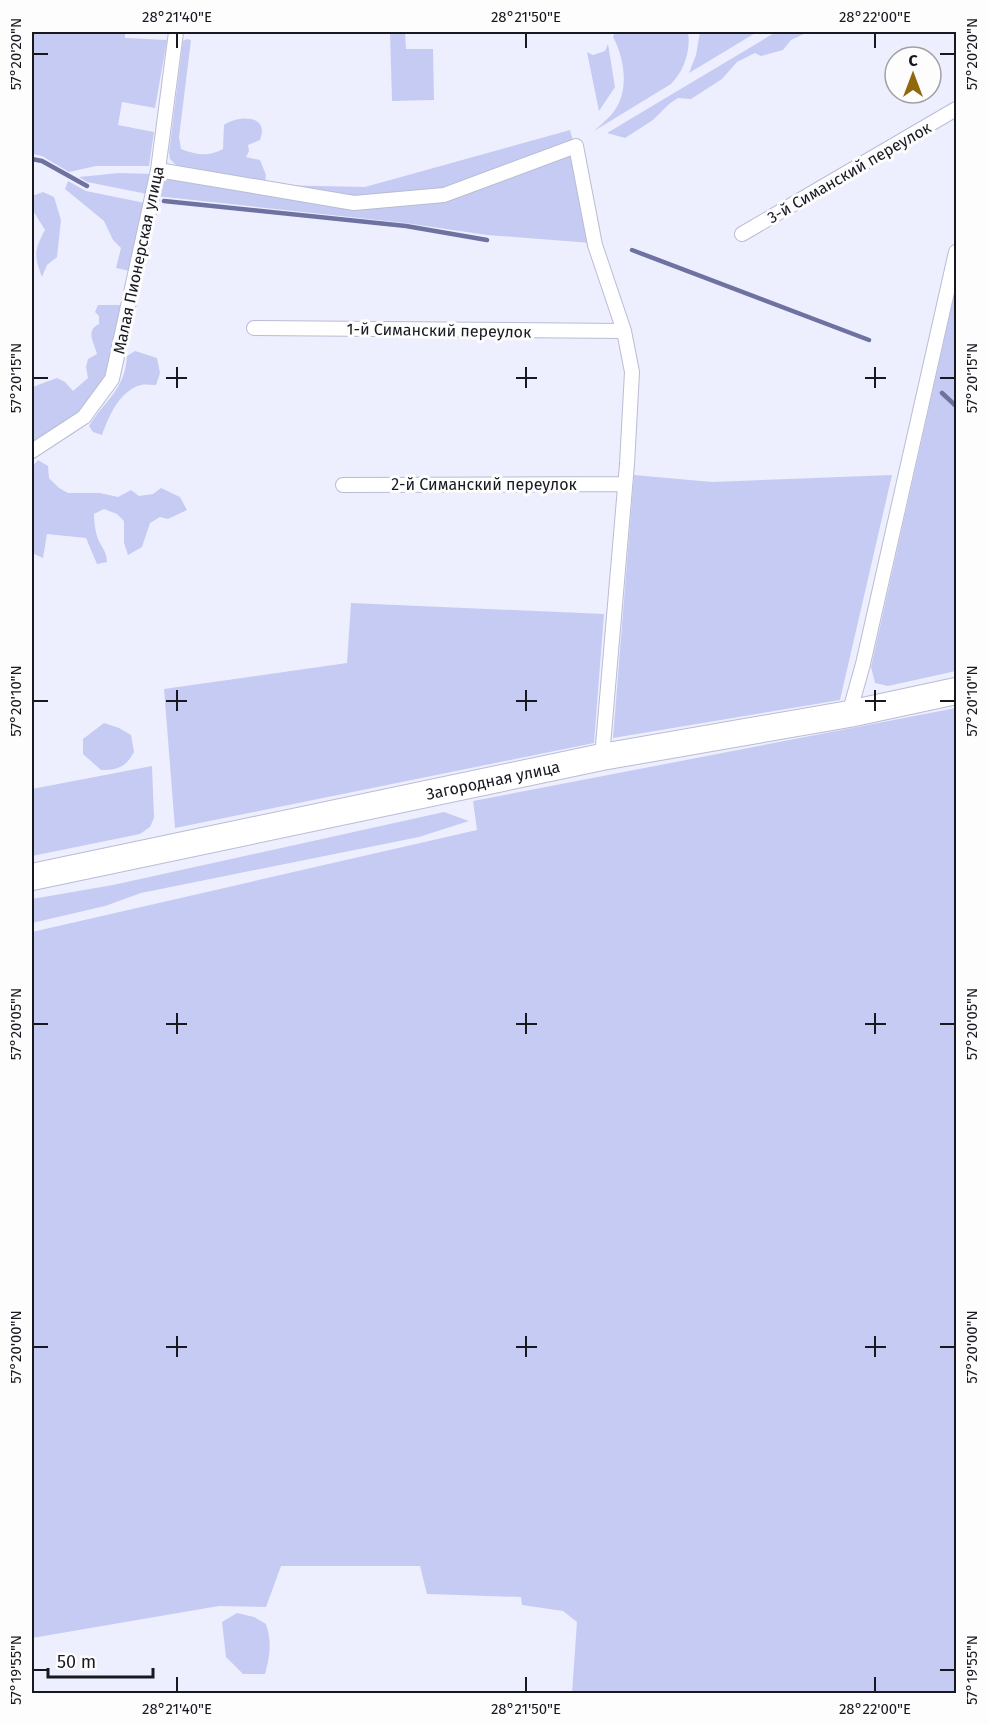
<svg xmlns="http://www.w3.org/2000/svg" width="988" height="1725" font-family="'Fira Sans',sans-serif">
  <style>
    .green { fill: #c6cbf3 }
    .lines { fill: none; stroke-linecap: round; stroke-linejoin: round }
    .stream { stroke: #6e72a0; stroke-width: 4.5 }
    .street-casing { stroke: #b9bcd4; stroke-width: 16 }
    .highway-casing { stroke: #b9bcd4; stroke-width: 28 }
    .street { stroke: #fff; stroke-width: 14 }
    .highway { stroke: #fff; stroke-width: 26 }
    .ticks { fill: none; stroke: #171820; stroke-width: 2 }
    .labels { text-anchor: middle; stroke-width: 6; stroke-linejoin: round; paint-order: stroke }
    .street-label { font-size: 16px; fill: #171820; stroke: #fdfdfd }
    .neatline { fill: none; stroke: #171820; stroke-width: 2 }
    .ticks-label { font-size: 15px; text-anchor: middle; fill: #171820 }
  </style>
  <rect width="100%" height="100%" fill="#edeffe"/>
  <path class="green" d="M32 32H125V38L167 40 155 108 122 102 118 125 154 132 149 166H96L69 172 42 156 32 154Z
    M390 32H405L406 49H433L434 100 392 101Z
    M615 32H688C691 51 684 71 671 84L594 131C600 125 607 120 612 114 630 93 625 59 613 37Z
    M700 32H757L689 73 696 55Z
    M776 32H808L791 40 783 50 761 56 755 53 737 62 722 79 691 99 678 98 669 104 653 120 625 138 607 133Z
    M187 39 191 40 179 137 181 149C197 155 208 157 223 149L224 125C238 115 270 114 260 140L248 145 249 151 246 157 260 160 266 175 265 183 178 167 170 159 169 152 183 41Z
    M608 44 615 87 599 111 587 52 593 55 605 51Z
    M570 130 574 145 443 193 354 201 274 185 365 187Z
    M573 150 591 243 487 235 405 223 156 196 161 174 353 206 444 198Z
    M119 173 152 174 147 194 87 182 79 177Z
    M68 181 86 191 145 203 130 271 116 268 121 248 113 240 104 221 65 189Z
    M43 192 54 197 61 220 57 257 47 265 42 277C34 256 34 250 45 230L32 209V196Z
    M956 287V671L888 686 875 683 871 667Z
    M98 305H123L107 378 79 416 32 446V388C40 383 48 382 57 378L65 382 73 391 88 378 86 367 88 359 97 354C94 342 85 331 99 324V316L95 312Z
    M135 351 157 358 160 373 156 385C151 385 145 384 141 385 119 391 109 416 102 435L93 432 89 426C105 400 125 390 127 356Z
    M38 460 48 466 49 478 59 488 68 493H100L118 497 131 490 139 496 153 494 161 488 180 497 187 510 168 519 160 517 150 523 142 547 128 555 124 543V521L117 514 104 509 94 514C94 522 95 531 98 539 102 548 107 552 107 562L97 564 86 538 47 534 43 558 32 553V467Z
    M634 475 712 482 892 475 840 700 613 738Z
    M351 603 604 614 594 743 175 828 164 689 347 663Z
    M956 708V1693H572L577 1622 563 1611 522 1605 521 1597 427 1594 420 1566H281L266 1607 219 1606 32 1638V932L477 830 473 801Z
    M104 723 119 728 131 735 134 752C126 767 118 770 101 770L83 754V739Z
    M152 766 154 818 150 827 140 834 32 856V789Z
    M444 812 469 821 419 837 141 893 105 906 32 923V899L113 885Z
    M237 1613 254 1617 266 1624C272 1642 270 1656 265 1674H243L226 1657 222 1622Z"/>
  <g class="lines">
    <path class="stream" d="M32 159 42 161 87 186
      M164 201 406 226 487 240
      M632 250 869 340
      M942 393 956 406"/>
    <defs>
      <path id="street" d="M158 170 354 203 444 195 576 146 595 245 624 331 632 372 627 464 602 757
        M742 234 956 109
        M254 328 624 331
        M32 451 84 417 112 379 158 170 176 32
        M343 485 625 484
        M849 714 863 664 956 252"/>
      <g id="highway">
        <path id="s1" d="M32 877 602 757 849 714 956 691"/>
      </g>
    </defs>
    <use href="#street" class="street-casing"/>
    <use href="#highway" class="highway-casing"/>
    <use href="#street" class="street"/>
    <use href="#highway" class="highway"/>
  </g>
  <path class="ticks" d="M177 33V48M526 33V48M875 33V48M33 54H48M940 54H955M177 367V388M526 367V388M875 367V388M33 378H48M166 378H187M516 378H537M865 378H886M940 378H955M177 690V711M526 690V711M875 690V711M33 701H48M166 701H187M516 701H537M865 701H886M940 701H955M177 1013V1034M526 1013V1034M875 1013V1034M33 1024H48M166 1024H187M516 1024H537M865 1024H886M940 1024H955M177 1336V1357M526 1336V1357M875 1336V1357M33 1347H48M166 1347H187M516 1347H537M865 1347H886M940 1347H955M33 1670H48M940 1670H955M177 1677V1692M526 1677V1692M875 1677V1692"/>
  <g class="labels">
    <g class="street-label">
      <text transform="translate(849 172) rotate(-30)" y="6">3-й Симанский переулок</text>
      <text transform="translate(138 260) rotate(-78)" y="6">Малая Пионерская улица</text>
      <text transform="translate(439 330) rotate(1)" y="6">1-й Симанский переулок</text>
      <text x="484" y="490">2-й Симанский переулок</text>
      <text dy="6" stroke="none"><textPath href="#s1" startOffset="471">Загородная улица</textPath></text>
    </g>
  </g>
  <rect width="988" height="1725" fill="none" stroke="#fdfdfd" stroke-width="66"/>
  <g transform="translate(913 75)"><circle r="28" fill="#fdfdfd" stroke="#a1a1a5" stroke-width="1.5"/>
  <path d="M0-4.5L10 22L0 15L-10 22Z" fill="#90680e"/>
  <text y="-9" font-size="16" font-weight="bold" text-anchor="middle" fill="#171820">С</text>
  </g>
  <path d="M48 1668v9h105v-9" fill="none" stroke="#171820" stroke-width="3"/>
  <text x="57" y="1668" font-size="18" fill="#171820" stroke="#fdfdfd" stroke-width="4.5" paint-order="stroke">50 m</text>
  <rect x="33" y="33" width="922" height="1659" class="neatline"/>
  <g class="ticks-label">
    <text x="177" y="22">28°21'40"E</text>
    <text x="526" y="22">28°21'50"E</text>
    <text x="875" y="22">28°22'00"E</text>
    <text transform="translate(16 54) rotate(-90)" y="5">57°20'20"N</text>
    <text transform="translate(972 54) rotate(-90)" y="5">57°20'20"N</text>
    <text transform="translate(16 378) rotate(-90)" y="5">57°20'15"N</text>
    <text transform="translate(972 378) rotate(-90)" y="5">57°20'15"N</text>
    <text transform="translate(16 701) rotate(-90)" y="5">57°20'10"N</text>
    <text transform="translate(972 701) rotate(-90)" y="5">57°20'10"N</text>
    <text transform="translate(16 1024) rotate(-90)" y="5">57°20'05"N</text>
    <text transform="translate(972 1024) rotate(-90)" y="5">57°20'05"N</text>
    <text transform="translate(16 1347) rotate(-90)" y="5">57°20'00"N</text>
    <text transform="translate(972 1347) rotate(-90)" y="5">57°20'00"N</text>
    <text transform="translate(16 1670) rotate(-90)" y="5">57°19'55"N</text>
    <text transform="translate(972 1670) rotate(-90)" y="5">57°19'55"N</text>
    <text x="177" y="1714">28°21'40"E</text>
    <text x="526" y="1714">28°21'50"E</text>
    <text x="875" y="1714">28°22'00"E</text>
  </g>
</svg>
